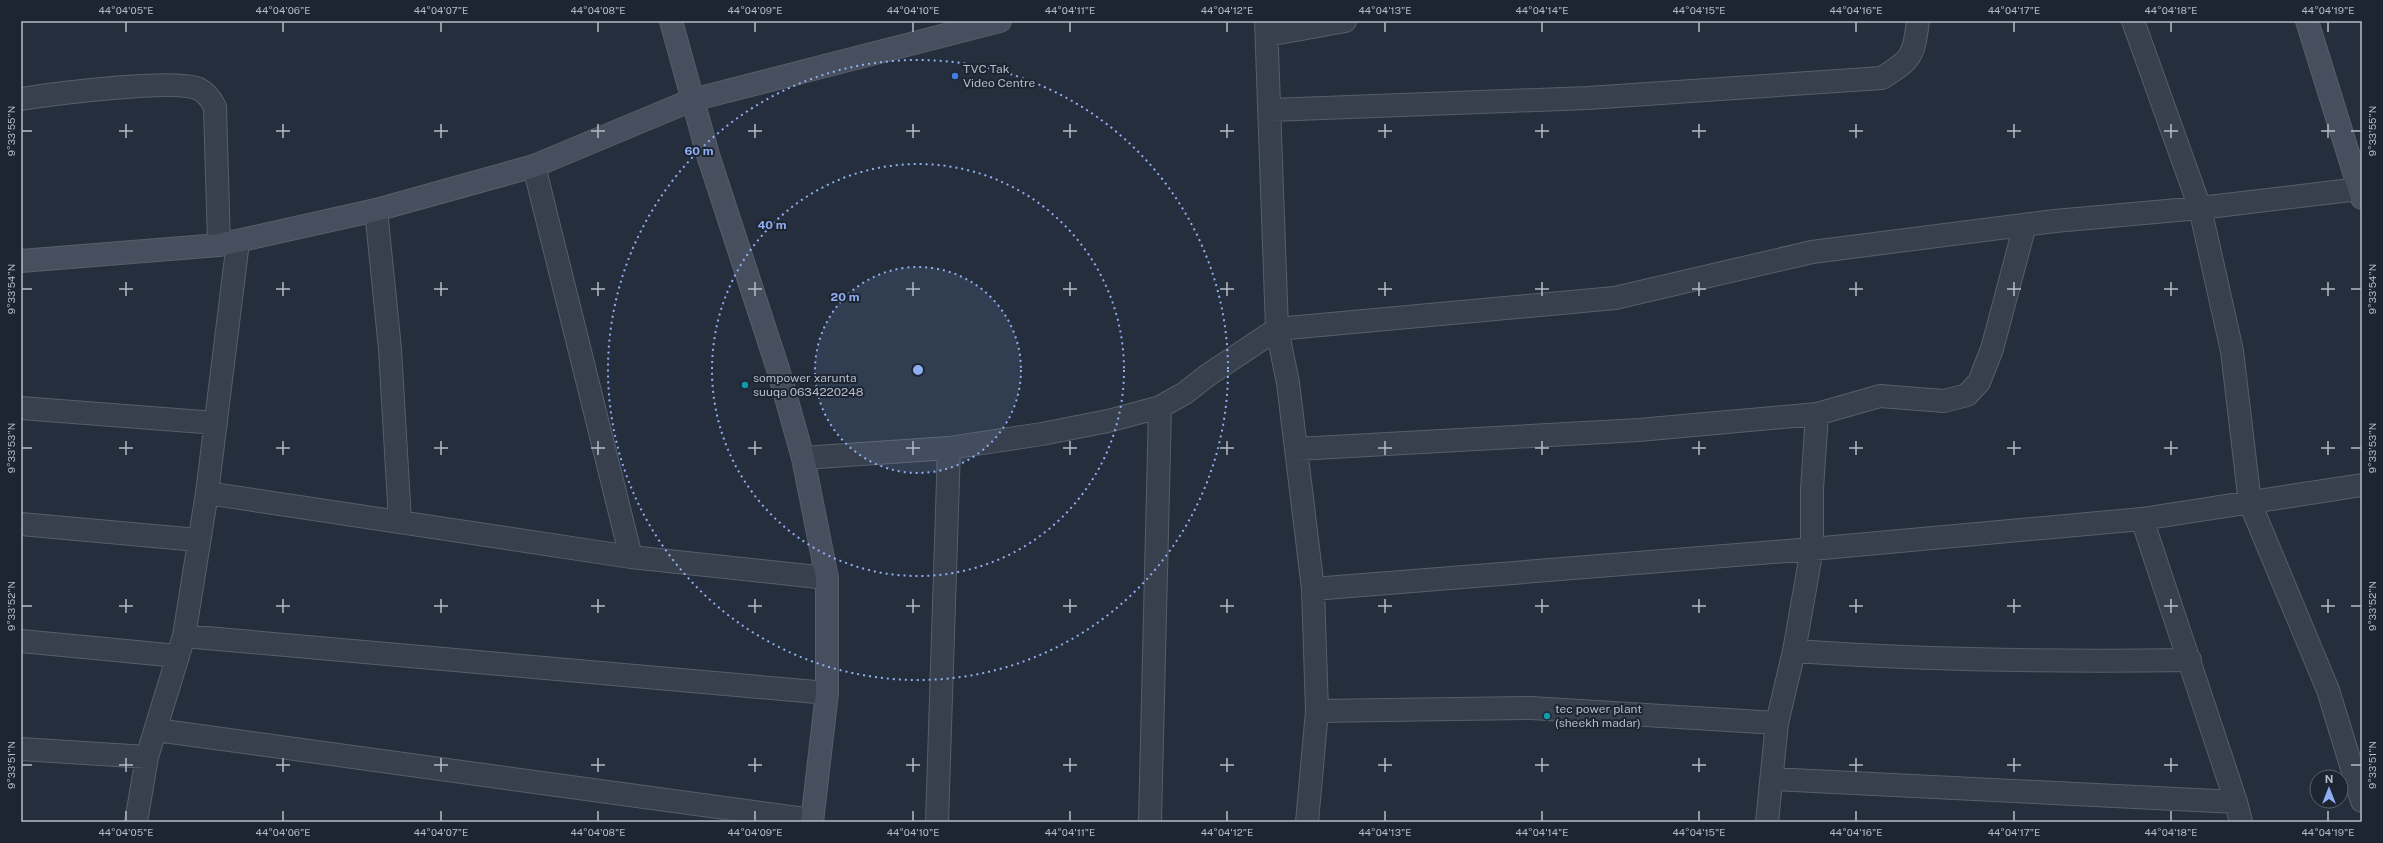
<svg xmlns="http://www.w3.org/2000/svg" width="2383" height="843" font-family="'Public Sans',sans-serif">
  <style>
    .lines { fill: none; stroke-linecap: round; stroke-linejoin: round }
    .street-casing { stroke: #575e6b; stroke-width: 24 }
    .secondary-casing { stroke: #575e6b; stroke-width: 24 }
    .street { stroke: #39404d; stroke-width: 22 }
    .secondary { stroke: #474f5f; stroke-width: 22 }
    .ticks { fill: none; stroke: #b5bbc8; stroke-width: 1.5 }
    .ring { fill: none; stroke: #8faff2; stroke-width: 2; stroke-dasharray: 2 4 }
    .shop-dot { fill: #3f7fe0; stroke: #1e2532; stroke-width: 1.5 }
    .culture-dot { fill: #0f9aa8; stroke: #1e2532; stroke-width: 1.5 }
    .labels { text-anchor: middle; stroke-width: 4; stroke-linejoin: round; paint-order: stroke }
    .poi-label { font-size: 12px; fill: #b5bbc8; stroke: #1e2532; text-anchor: start }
    .centre { fill: #8faff2; stroke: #1e2532; stroke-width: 2 }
    .ring-label { font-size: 12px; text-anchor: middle; font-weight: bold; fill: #8faff2; stroke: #1e2532; stroke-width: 4; stroke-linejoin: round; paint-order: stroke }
    .neatline { fill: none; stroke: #b5bbc8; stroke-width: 1.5 }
    .ticks-label { font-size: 10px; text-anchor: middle; fill: #b5bbc8 }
  </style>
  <rect width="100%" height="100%" fill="#252e3c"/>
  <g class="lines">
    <defs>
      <path id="street" d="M1266 21 1277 329 1288 383 1313 589 1317 711 1307 822
        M2133 21 2200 208 2232 351 2250 503 2328 690 2362 801
        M1267 35 1345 21
        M21 99C52 94 175 78 199 89 207 93 211 99 215 107L219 245
        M1271 110 1588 98 1882 78C1913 58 1913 57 1918 21
        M534 166 631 557
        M376 210 390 349 400 521
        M21 408 216 423
        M1297 449 1639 430 1817 414 1880 396 1944 401 1967 395 1979 382 1992 349 2025 225
        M803 458 949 448 1042 434 1108 421 1160 407 1185 393 1208 375 1277 329 1615 298 1812 252 2055 221 2200 208 2359 189
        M207 493 631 557 827 578
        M2142 519 2236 802 2241 822
        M21 524 198 540
        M1313 589 1812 549 2142 519 2362 485
        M184 636 827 693
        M21 641 178 656
        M1794 651C1926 660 2058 662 2190 660
        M1317 711 1531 708 1777 723
        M156 730 812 820
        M21 749 147 757
        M1773 779 2236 802
        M136 822 147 757 184 636 207 493 238 242
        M937 822 949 448
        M1150 822 1160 407
        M1767 822 1777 723 1794 651 1812 549V489L1817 414"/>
      <path id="secondary" d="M671 21 708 155 778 369 803 458 827 578V693L812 822
        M2307 21 2362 198
        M21 261 219 245 376 210 534 166 692 100 1000 21"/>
    </defs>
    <use href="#street" class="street-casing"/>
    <use href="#secondary" class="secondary-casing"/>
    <use href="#street" class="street"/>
    <use href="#secondary" class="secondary"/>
  </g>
  <path class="ticks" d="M126 22V32M283 22V32M441 22V32M598 22V32M755 22V32M913 22V32M1070 22V32M1227 22V32M1385 22V32M1542 22V32M1699 22V32M1856 22V32M2014 22V32M2171 22V32M2328 22V32M126 124V138M283 124V138M441 124V138M598 124V138M755 124V138M913 124V138M1070 124V138M1227 124V138M1385 124V138M1542 124V138M1699 124V138M1856 124V138M2014 124V138M2171 124V138M2328 124V138M22 131H32M119 131H133M276 131H290M434 131H448M591 131H605M748 131H762M906 131H920M1063 131H1077M1220 131H1234M1378 131H1392M1535 131H1549M1692 131H1706M1849 131H1863M2007 131H2021M2164 131H2178M2321 131H2335M2351 131H2361M126 282V296M283 282V296M441 282V296M598 282V296M755 282V296M913 282V296M1070 282V296M1227 282V296M1385 282V296M1542 282V296M1699 282V296M1856 282V296M2014 282V296M2171 282V296M2328 282V296M22 289H32M119 289H133M276 289H290M434 289H448M591 289H605M748 289H762M906 289H920M1063 289H1077M1220 289H1234M1378 289H1392M1535 289H1549M1692 289H1706M1849 289H1863M2007 289H2021M2164 289H2178M2321 289H2335M2351 289H2361M126 441V455M283 441V455M441 441V455M598 441V455M755 441V455M913 441V455M1070 441V455M1227 441V455M1385 441V455M1542 441V455M1699 441V455M1856 441V455M2014 441V455M2171 441V455M2328 441V455M22 448H32M119 448H133M276 448H290M434 448H448M591 448H605M748 448H762M906 448H920M1063 448H1077M1220 448H1234M1378 448H1392M1535 448H1549M1692 448H1706M1849 448H1863M2007 448H2021M2164 448H2178M2321 448H2335M2351 448H2361M126 599V613M283 599V613M441 599V613M598 599V613M755 599V613M913 599V613M1070 599V613M1227 599V613M1385 599V613M1542 599V613M1699 599V613M1856 599V613M2014 599V613M2171 599V613M2328 599V613M22 606H32M119 606H133M276 606H290M434 606H448M591 606H605M748 606H762M906 606H920M1063 606H1077M1220 606H1234M1378 606H1392M1535 606H1549M1692 606H1706M1849 606H1863M2007 606H2021M2164 606H2178M2321 606H2335M2351 606H2361M126 758V772M283 758V772M441 758V772M598 758V772M755 758V772M913 758V772M1070 758V772M1227 758V772M1385 758V772M1542 758V772M1699 758V772M1856 758V772M2014 758V772M2171 758V772M22 765H32M119 765H133M276 765H290M434 765H448M591 765H605M748 765H762M906 765H920M1063 765H1077M1220 765H1234M1378 765H1392M1535 765H1549M1692 765H1706M1849 765H1863M2007 765H2021M2164 765H2178M2351 765H2361M126 811V821M283 811V821M441 811V821M598 811V821M755 811V821M913 811V821M1070 811V821M1227 811V821M1385 811V821M1542 811V821M1699 811V821M1856 811V821M2014 811V821M2171 811V821M2328 811V821"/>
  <circle cx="918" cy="370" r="103" fill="#8faff2" fill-opacity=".12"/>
  <g class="ring">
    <circle cx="918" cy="370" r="103"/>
    <circle cx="918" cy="370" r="206"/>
    <circle cx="918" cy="370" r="310"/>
  </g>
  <circle class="shop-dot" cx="955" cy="76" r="4"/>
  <g class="culture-dot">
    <circle cx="745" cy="385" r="4"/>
    <circle cx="1547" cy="716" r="4"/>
  </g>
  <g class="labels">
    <g class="poi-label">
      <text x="963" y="73">TVC Tak<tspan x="963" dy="14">Video Centre</tspan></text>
      <text x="753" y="382">sompower xarunta<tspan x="753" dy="14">suuqa 0634220248</tspan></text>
      <text x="1555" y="713">tec power plant<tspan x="1555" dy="14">(sheekh madar)</tspan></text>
    </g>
  </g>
  <circle cx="918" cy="370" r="6" class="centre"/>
  <g class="ring-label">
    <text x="699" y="155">60 m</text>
    <text x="772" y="229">40 m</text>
    <text x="845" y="301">20 m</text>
  </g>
  <rect width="2383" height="843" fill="none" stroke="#1e2532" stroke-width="44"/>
  <g transform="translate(2329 789)"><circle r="19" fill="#1e2532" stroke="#5a616e"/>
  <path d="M0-3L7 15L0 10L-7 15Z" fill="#8faff2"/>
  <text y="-6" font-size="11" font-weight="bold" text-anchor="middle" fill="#b5bbc8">N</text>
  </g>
  <rect x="22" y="22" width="2339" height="799" class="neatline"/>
  <g class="ticks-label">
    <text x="126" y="14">44°04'05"E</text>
    <text x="283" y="14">44°04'06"E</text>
    <text x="441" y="14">44°04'07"E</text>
    <text x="598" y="14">44°04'08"E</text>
    <text x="755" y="14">44°04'09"E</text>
    <text x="913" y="14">44°04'10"E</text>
    <text x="1070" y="14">44°04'11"E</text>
    <text x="1227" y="14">44°04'12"E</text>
    <text x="1385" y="14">44°04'13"E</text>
    <text x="1542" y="14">44°04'14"E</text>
    <text x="1699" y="14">44°04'15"E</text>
    <text x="1856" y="14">44°04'16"E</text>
    <text x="2014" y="14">44°04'17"E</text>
    <text x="2171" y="14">44°04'18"E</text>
    <text x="2328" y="14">44°04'19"E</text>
    <text transform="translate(11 131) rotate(-90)" y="4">9°33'55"N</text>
    <text transform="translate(2372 131) rotate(-90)" y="4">9°33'55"N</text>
    <text transform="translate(11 289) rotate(-90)" y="4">9°33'54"N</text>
    <text transform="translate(2372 289) rotate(-90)" y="4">9°33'54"N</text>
    <text transform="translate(11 448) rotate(-90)" y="4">9°33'53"N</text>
    <text transform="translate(2372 448) rotate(-90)" y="4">9°33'53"N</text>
    <text transform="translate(11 606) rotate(-90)" y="4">9°33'52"N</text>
    <text transform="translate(2372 606) rotate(-90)" y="4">9°33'52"N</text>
    <text transform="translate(11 765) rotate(-90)" y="4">9°33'51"N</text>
    <text transform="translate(2372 765) rotate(-90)" y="4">9°33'51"N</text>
    <text x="126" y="836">44°04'05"E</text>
    <text x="283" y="836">44°04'06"E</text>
    <text x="441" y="836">44°04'07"E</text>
    <text x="598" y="836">44°04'08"E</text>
    <text x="755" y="836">44°04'09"E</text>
    <text x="913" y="836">44°04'10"E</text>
    <text x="1070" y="836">44°04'11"E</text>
    <text x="1227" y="836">44°04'12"E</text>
    <text x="1385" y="836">44°04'13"E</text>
    <text x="1542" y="836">44°04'14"E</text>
    <text x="1699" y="836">44°04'15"E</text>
    <text x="1856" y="836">44°04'16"E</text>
    <text x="2014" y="836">44°04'17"E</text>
    <text x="2171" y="836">44°04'18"E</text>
    <text x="2328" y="836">44°04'19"E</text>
  </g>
</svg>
